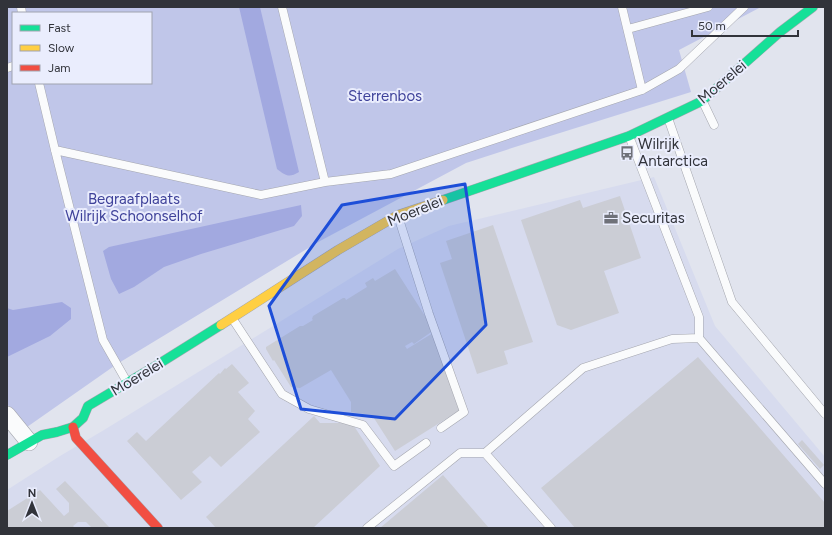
<svg xmlns="http://www.w3.org/2000/svg" width="832" height="535" font-family="Figtree,sans-serif">
  <style>
    .built { fill: #d7dbee }
    .green { fill: #c0c6e9; fill-rule: evenodd }
    .water { fill: #a2a9e0 }
    .building { fill: #cbcdd5 }
    .lines { fill: none; stroke-linecap: round; stroke-linejoin: round }
    .lane-casing { stroke: #a4a6ae; stroke-width: 9 }
    .street-casing { stroke: #a4a6ae; stroke-width: 18 }
    .fast-casing { stroke: #a4a6ae; stroke-width: 10 }
    .slow-casing { stroke: #a4a6ae; stroke-width: 10 }
    .jam-casing { stroke: #a4a6ae; stroke-width: 10 }
    .lane { stroke: #fafbfc; stroke-width: 8 }
    .street { stroke: #fafbfc; stroke-width: 17 }
    .fast { stroke: #16e098; stroke-width: 9 }
    .slow { stroke: #ffcf43; stroke-width: 9 }
    .jam { stroke: #f24e42; stroke-width: 9 }
    .marked { fill: #1d4ed8; fill-opacity: 0.2; stroke: #1d4ed8; stroke-width: 3; stroke-linejoin: round }
    .labels { text-anchor: middle; stroke-width: 4; stroke-linejoin: round; paint-order: stroke }
    .street-label { font-size: 15px; fill: #31333a; stroke: #eaedfd }
    .park-label { font-size: 15px; fill: #3f429a; stroke: #eaedfd }
    .poi-label { font-size: 15px; fill: #31333a; stroke: #eaedfd; text-anchor: start }
  </style>
  <rect width="100%" height="100%" fill="#e1e4ee"/>
  <path class="built" d="M654 177 715 326 825 457V528H7V490L60 456 104 430 398 249 449 226Z"/>
  <path class="green" d="M7 7H761L679 50 691 92 515 147 466 163 320 241 117 364 27 427 7 404ZM13 13H151V83H13Z"/>
  <path class="water" d="M239 7H260L299 172C289 178 286 176 277 169Z
    M301 205 302 216 294 226 201 254 164 267 134 287 119 294 111 279 103 251 109 247Z
    M62 302 71 308V319L50 336 7 357V308L13 310Z"/>
  <path class="building" d="M620 196 641 258 604 271 619 313 571 330 557 325 521 220 580 200 583 208Z
    M493 225 533 342 504 351 508 364 477 374 440 263 452 259 446 241Z
    M395 269 434 330 414 344 412 342 405 346 407 349 433 333 457 405 460 410 395 451 372 415 351 412V402L331 370 300 388 291 387 274 360 273 361 266 349V347L300 326H303L313 320 312 319 313 316 343 298H345L346 300 367 287 365 283 373 278 375 281Z
    M698 357 825 503V528H575L541 488Z
    M232 364 249 383 238 392 255 411 248 419 260 432 221 467 210 456 192 472 202 482 181 500 127 441 137 432 146 441 219 373 220 374 225 368 226 369Z
    M314 416 320 423H352L380 466 313 528H216L206 517Z
    M802 440 824 465 820 469 798 444Z
    M443 475 489 528H380Z
    M65 481 110 528H92L86 522H78L73 526 75 528H7V511L40 490 64 516 69 512V503L56 489Z"/>
  <g class="lines">
    <defs>
      <path id="lane" d="M21 7 22 13
        M282 7 325 182
        M622 7 642 90
        M628 29 708 7
        M7 68 13 66
        M39 83 55 150 103 340 127 382
        M703 102 714 125
        M668 118 732 302 825 414
        M629 136 699 317V338L825 484
        M55 150 261 195 325 182 391 174 642 90 679 69 744 7
        M398 216 429 314 464 412 441 428
        M232 318 282 394 309 409 363 425 394 466 426 443
        M485 453 551 528
        M367 528 460 453H485L583 368 672 339 699 338"/>
      <path id="street" d="M7 415 29 442"/>
      <path id="fast" d="M443 200 629 136 702 101 780 32 813 7
        M7 455 42 435 57 432 73 427 83 418 88 406 157 365 221 325"/>
      <path id="slow" d="M221 325 338 250 398 215 443 200"/>
      <path id="jam" d="M73 427 76 438 158 528"/>
    </defs>
    <use href="#lane" class="lane-casing"/>
    <use href="#street" class="street-casing"/>
    <use href="#fast" class="fast-casing"/>
    <use href="#slow" class="slow-casing"/>
    <use href="#jam" class="jam-casing"/>
    <use href="#lane" class="lane"/>
    <use href="#street" class="street"/>
    <use href="#fast" class="fast"/>
    <use href="#slow" class="slow"/>
    <use href="#jam" class="jam"/>
  </g>
  <path class="marked" d="M465 184 486 325 395 419 301 409 269 306 342 205Z"/>
  <defs>
    <symbol id="bus-bare" viewBox="-9 -9 18 18"><path d="M-5-6H5V4H4V6H2V4H-2V6H-4V4H-5ZM-3.5-4V0h7V-4ZM-3.5 1.2v1.5H-2V1.2ZM2 1.2v1.5H3.5V1.2Z" fill="#6f7179" stroke="#eaedfd" stroke-width="2.5" paint-order="stroke"/></symbol>
    <symbol id="office-bare" viewBox="-9 -9 18 18"><path d="M-6-3h4V-5.5h4V-3h4V5H-6ZM-1-4.5V-3h2v-1.5ZM-6 0V1H6V0Z" fill="#6f7179" stroke="#eaedfd" stroke-width="2.5" paint-order="stroke"/></symbol>
  </defs>
  <g fill-rule="evenodd">
    <use href="#bus-bare" x="617" y="143" width="20" height="20"/>
    <use href="#office-bare" x="601" y="208" width="20" height="20"/>
  </g>
  <g class="labels">
    <g class="street-label">
      <text transform="translate(722 82) rotate(-40)" y="5">Moerelei</text>
      <text transform="translate(415 211) rotate(-22)" y="5">Moerelei</text>
      <text transform="translate(137 377) rotate(-31)" y="5">Moerelei</text>
    </g>
    <g class="park-label">
      <text x="385" y="101">Sterrenbos</text>
      <text x="134" y="204">Begraafplaats<tspan x="134" dy="17">Wilrijk Schoonselhof</tspan></text>
    </g>
    <g class="poi-label">
      <text x="638" y="149">Wilrijk<tspan x="638" dy="17">Antarctica</tspan></text>
      <text x="622" y="223">Securitas</text>
    </g>
  </g>
  <rect width="832" height="535" fill="none" stroke="#31333a" stroke-width="16"/>
  <rect x="12" y="12" width="140" height="72" fill="#eaedfd" stroke="#a0a3af"/>
  <rect x="20" y="25" width="20" height="6" fill="#16e098" stroke="#a0a3af"/>
  <text x="48" y="32" font-size="12" fill="#31333a">Fast</text>
  <rect x="20" y="45" width="20" height="6" fill="#ffcf43" stroke="#a0a3af"/>
  <text x="48" y="52" font-size="12" fill="#31333a">Slow</text>
  <rect x="20" y="65" width="20" height="6" fill="#f24e42" stroke="#a0a3af"/>
  <text x="48" y="72" font-size="12" fill="#31333a">Jam</text>
  <g transform="translate(32 503)" stroke="#eaedfd" stroke-width="3" paint-order="stroke">
  <path d="M0-3L7 15L0 10L-7 15Z" fill="#31333a"/>
  <text y="-6" font-size="11" font-weight="bold" text-anchor="middle" fill="#31333a">N</text>
  </g>
  <path d="M692 30v6h106v-6" fill="none" stroke="#31333a" stroke-width="2"/>
  <text x="698" y="30" font-size="12" fill="#31333a" stroke="#eaedfd" stroke-width="3" paint-order="stroke">50 m</text>
</svg>
